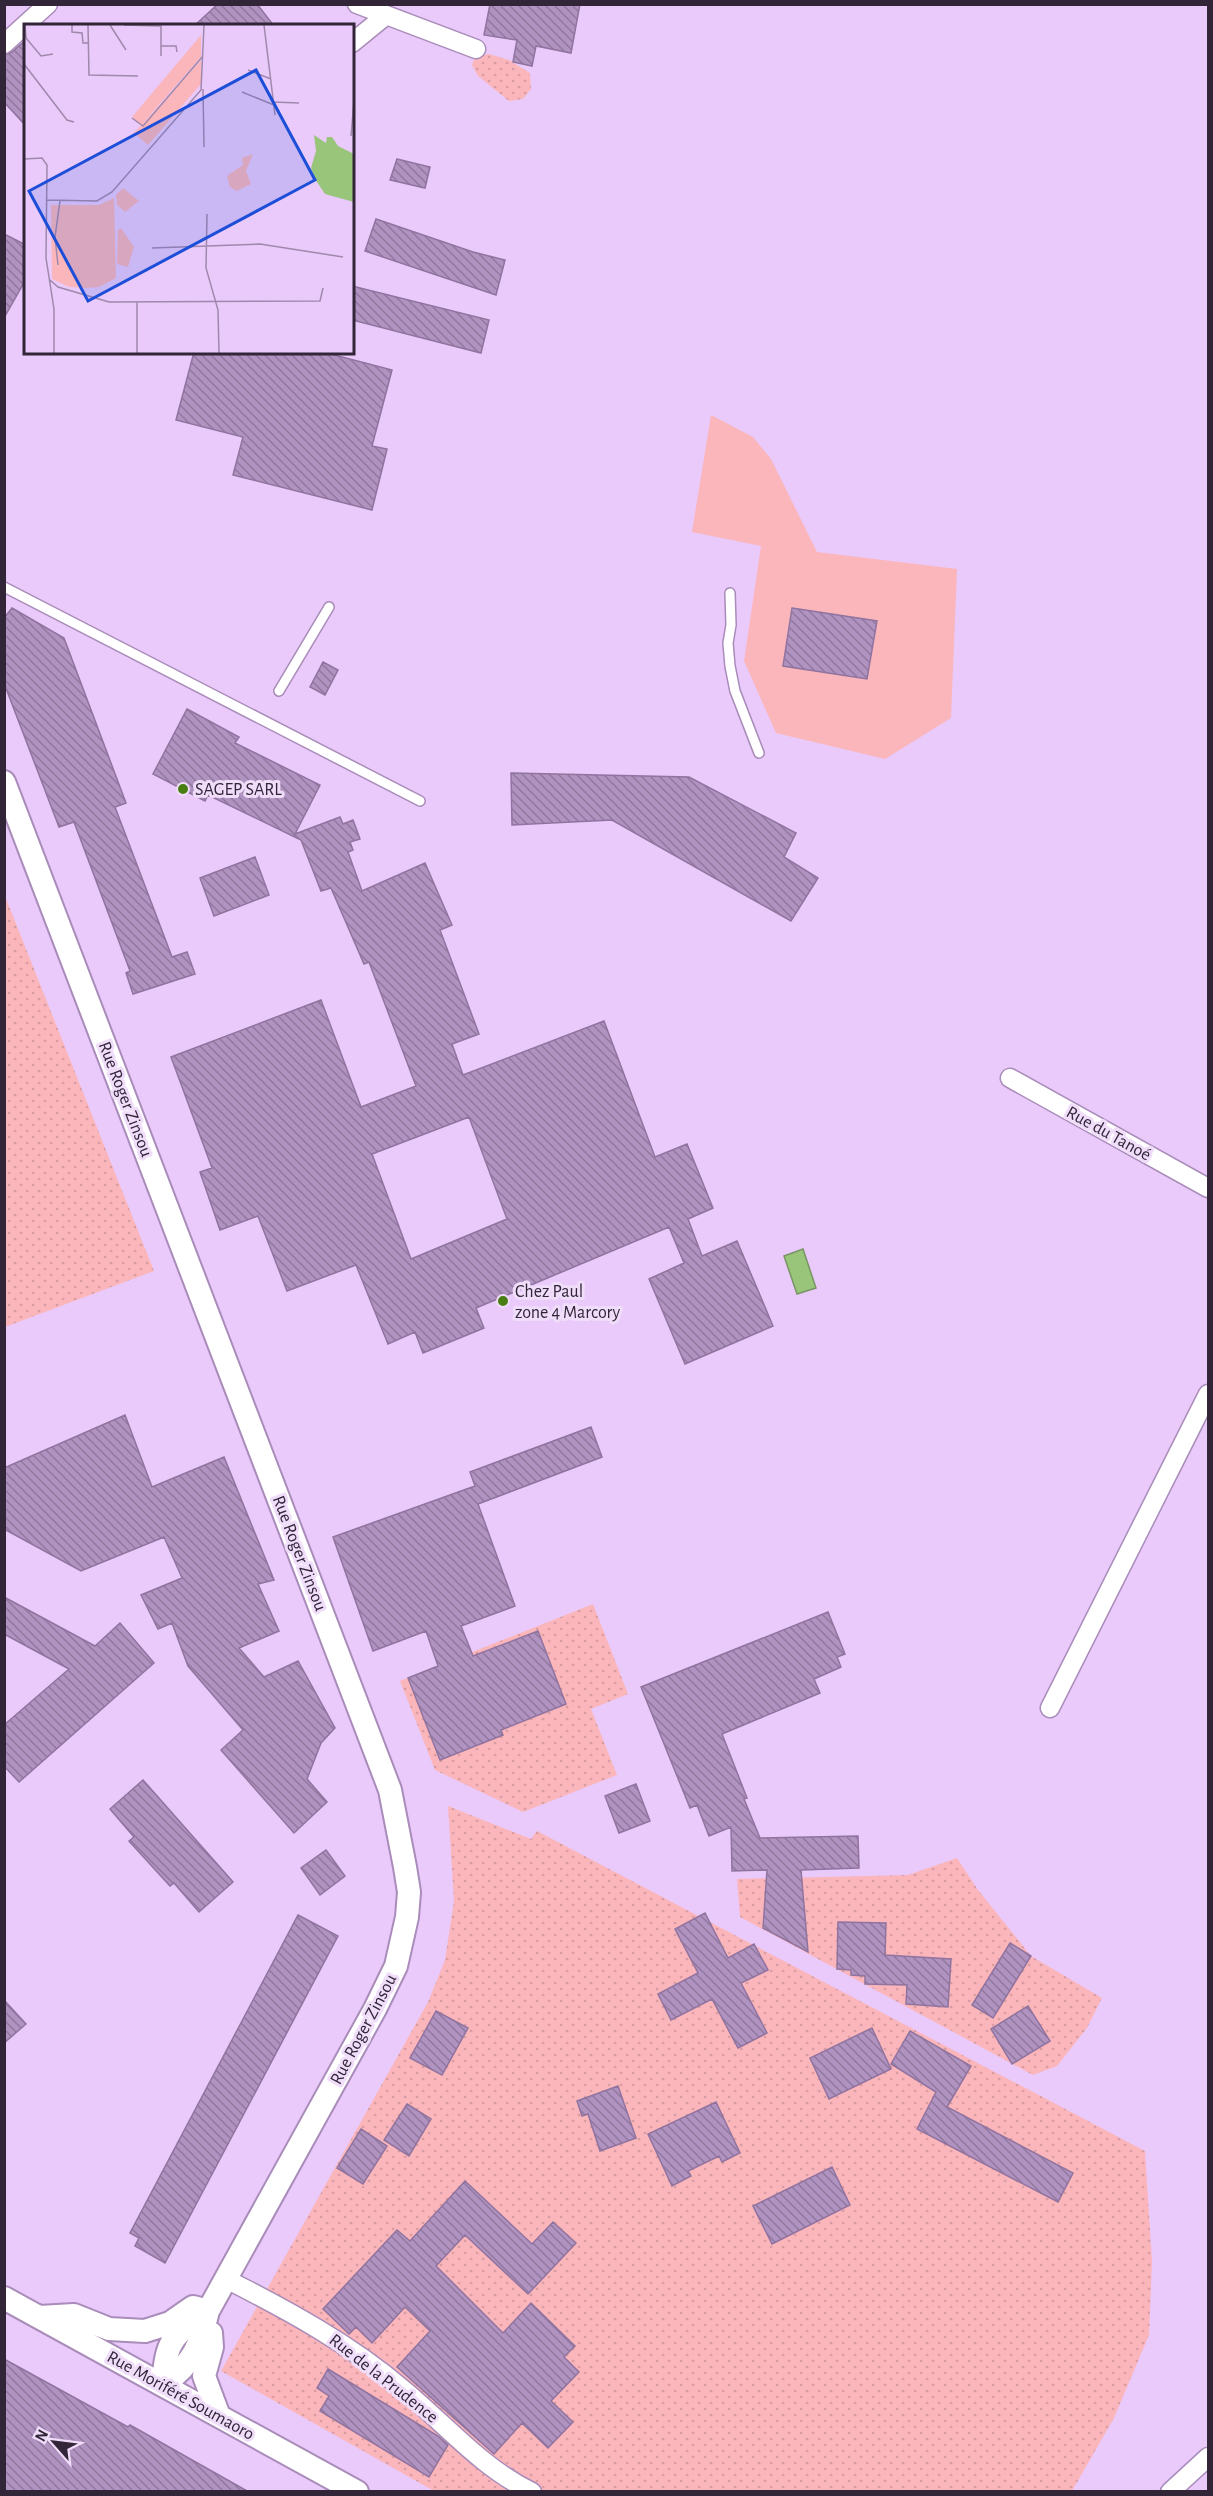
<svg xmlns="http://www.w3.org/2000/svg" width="1213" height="2496" font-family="'Alegreya Sans',sans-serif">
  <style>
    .grass { fill: url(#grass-dots) }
    .park { fill: #fbb6bb }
    .water { fill: #98c57a; stroke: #799566; stroke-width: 1.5 }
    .building { fill: url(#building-back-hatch); stroke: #90739f; stroke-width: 1.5; fill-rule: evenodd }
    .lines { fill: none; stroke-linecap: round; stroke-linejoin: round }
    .service-casing { stroke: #a98cb9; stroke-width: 12 }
    .minor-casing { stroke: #a98cb9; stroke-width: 21 }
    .tertiary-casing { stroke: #a98cb9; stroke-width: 26 }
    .service { stroke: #fff; stroke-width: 9 }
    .minor { stroke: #fff; stroke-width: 18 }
    .tertiary { stroke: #fff; stroke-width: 22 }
    .poi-dot { fill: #487d12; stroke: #f0ddfa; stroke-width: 2 }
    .labels { text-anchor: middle; stroke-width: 6; stroke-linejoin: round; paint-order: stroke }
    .poi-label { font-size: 18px; fill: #322538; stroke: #f0ddfa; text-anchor: start }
    .street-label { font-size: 18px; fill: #322538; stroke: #f0ddfa }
    .inset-road { fill: none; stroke: #a088ad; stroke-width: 1.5 }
    .view { fill: #1d4ed8; fill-opacity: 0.15; stroke: #1d4ed8; stroke-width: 3 }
    .inset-edge { fill: none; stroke: #322538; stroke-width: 3 }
  </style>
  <defs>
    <pattern id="grass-dots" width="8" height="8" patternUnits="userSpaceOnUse" patternTransform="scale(1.5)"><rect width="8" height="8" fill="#fbb6bb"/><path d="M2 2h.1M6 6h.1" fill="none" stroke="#d89ca2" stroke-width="1.8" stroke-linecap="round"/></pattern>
    <pattern id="building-back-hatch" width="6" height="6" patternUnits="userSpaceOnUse" patternTransform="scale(1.5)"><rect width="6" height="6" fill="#b193c1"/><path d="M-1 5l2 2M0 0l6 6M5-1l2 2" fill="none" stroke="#91789e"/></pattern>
  </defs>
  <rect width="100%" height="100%" fill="#e9cafb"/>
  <path class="grass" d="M489 54 509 60 530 73 531 89 523 99 509 101 478 76 472 65 475 57Z
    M5 896 154 1271 5 1327H4Z
    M593 1604 628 1694 591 1709 617 1775 523 1812 435 1770 400 1681Z
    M448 1806 531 1839 537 1831 1145 2151 1152 2262 1149 2335 1114 2418 1072 2491H434L221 2371 428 2002 445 1960 454 1901Z
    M957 1858 978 1890 1031 1956 1102 1998 1087 2028 1057 2066 1033 2075 740 1917 737 1879 908 1875Z"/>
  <path class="park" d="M711 415 753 437 771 459 817 552 957 569 951 718 885 759 776 733 744 661 761 546 692 532Z"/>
  <path class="water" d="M803 1249 816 1288 797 1294 784 1256Z"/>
  <path class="building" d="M218 4H257L274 26H194Z
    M490 4H580L571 53 536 46 532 66 513 62 517 40 484 35Z
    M26 40V126L4 102V55L12 52Z
    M397 159 430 167 425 188 390 180Z
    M376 219 473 252 505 260 496 295 365 251Z
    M4 234 26 245V279L4 318Z
    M352 286 489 320 481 353 352 320Z
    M194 352H323L392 370 372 446 387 449 372 510 233 475 243 437 176 420Z
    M12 608 64 638 126 803 115 807 172 957 187 952 195 974 133 994 126 973 130 971 74 822 59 827 4 683V618Z
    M792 608 877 621 867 679 783 666Z
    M323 662 338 670 325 695 310 687Z
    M187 709 239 737 235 743 320 785 295 834 340 817 343 824 353 820 360 839 350 842 353 850 348 852 362 891 425 863 452 925 440 930 479 1034 452 1044 463 1075 604 1021 655 1157 687 1144 713 1208 688 1219 702 1256 737 1241 773 1326 685 1364 649 1279 684 1263 669 1227 476 1308 484 1328 423 1353 415 1332 388 1344 356 1265 287 1291 258 1216 220 1230 200 1172 212 1168 171 1057 321 1000 361 1107 416 1086 369 962 364 964 331 888 321 891 301 840 208 795 205 801 153 774ZM469 1117 507 1219 411 1259 372 1154Z
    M511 773 689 777 796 833 784 857 818 878 791 921 612 820 512 825Z
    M255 857 269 895 214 916 200 878Z
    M125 1415 152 1487 224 1457 274 1580 258 1584 279 1631 239 1648 264 1677 298 1661 335 1728 321 1743 307 1779 327 1802 294 1833 221 1750 243 1730 188 1666 172 1623 158 1629 141 1595 182 1578 164 1537 81 1571 4 1529V1468Z
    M591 1427 602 1457 478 1504 515 1606 461 1626 473 1656 538 1631 566 1704 501 1730 503 1735 440 1760 408 1678 438 1666 426 1631 373 1651 333 1537 475 1486 470 1472Z
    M4 1597 95 1646 120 1623 154 1663 19 1782 4 1766V1725L69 1669 4 1634Z
    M828 1612 845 1654 837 1657 841 1667 814 1679 820 1693 722 1734 747 1798 744 1799 760 1838 858 1836 859 1868 801 1870 808 1952 763 1928 767 1870 732 1871 731 1827 709 1836 697 1805 690 1808 641 1687Z
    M143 1780 233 1882 199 1912 174 1883 170 1886 129 1841 134 1837 110 1809Z
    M636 1784 650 1821 619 1833 605 1796Z
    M326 1850 345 1876 320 1895 301 1868Z
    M705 1913 728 1958 754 1944 768 1970 741 1983 767 2033 738 2048 712 1999 671 2020 658 1994 698 1973 675 1929Z
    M298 1915 338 1936 165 2263 135 2246 139 2238 130 2233Z
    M838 1922 886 1923 885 1955 951 1959 948 2007 906 2004 907 1985 865 1984V1976L851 1975V1970L837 1969Z
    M1010 1943 1031 1956 993 2018 972 2005Z
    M4 2000 26 2024 4 2043Z
    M1028 2006 1050 2041 1012 2064 991 2029Z
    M436 2011 468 2028 442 2075 410 2058Z
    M872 2028 891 2069 829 2099 810 2058Z
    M910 2031 971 2066 947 2107 1073 2173 1058 2202 917 2129 936 2092 891 2064Z
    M618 2086 636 2138 600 2151 588 2114 582 2116 577 2101Z
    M716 2102 740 2153 722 2162 719 2156 688 2171 691 2176 672 2186 648 2134Z
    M407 2104 431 2119 409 2156 384 2140Z
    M361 2129 387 2146 363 2184 337 2168Z
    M832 2167 850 2205 772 2244 753 2206Z
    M465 2181 532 2244 553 2222 576 2243 528 2294 465 2235 436 2266 503 2333 531 2303 575 2346 564 2357 579 2372 551 2401 573 2422 548 2448 522 2423 494 2454 397 2367 430 2331 405 2307 372 2343 356 2327 349 2334 323 2309 397 2230 410 2241Z
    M4 2359 128 2427 130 2425 249 2492H4Z
    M328 2369 438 2436 448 2445 429 2477 320 2411 329 2396 317 2388Z"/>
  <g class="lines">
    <defs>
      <path id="service" d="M4 587 420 801
        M730 593 731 625 728 643 730 666 735 691 759 753
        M279 691 329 607"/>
      <path id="minor" d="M357 4 476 49
        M352 43 385 16
        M4 44 48 4
        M1010 1078 1208 1188
        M1050 1708 1208 1394
        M226 2279C289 2311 350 2344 404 2390 446 2425 482 2468 532 2492
        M1170 2492 1208 2457"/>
      <path id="tertiary" d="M4 782 390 1790 405 1867 409 1892 407 1917 396 1966 375 2009 208 2311C199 2348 194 2362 163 2385
        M4 2298 357 2492
        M39 2317 74 2315 109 2329 145 2331 170 2323 193 2307 208 2311
        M211 2333 212 2347 204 2376 219 2416
        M163 2385C165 2352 168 2337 197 2318"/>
    </defs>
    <use href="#service" class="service-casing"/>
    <use href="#minor" class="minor-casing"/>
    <use href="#tertiary" class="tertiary-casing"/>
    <use href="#service" class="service"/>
    <use href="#minor" class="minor"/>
    <use href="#tertiary" class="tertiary"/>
  </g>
  <g class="poi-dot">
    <circle cx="183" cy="789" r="6"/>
    <circle cx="503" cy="1301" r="6"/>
  </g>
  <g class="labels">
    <g class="poi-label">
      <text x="195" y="795">SAGEP SARL</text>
      <text x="515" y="1297">Chez Paul<tspan x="515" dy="21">zone 4 Marcory</tspan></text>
    </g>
    <g class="street-label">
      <text transform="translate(126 1099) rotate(69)" y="6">Rue Roger Zinsou</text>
      <text transform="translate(1109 1133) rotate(29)" y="6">Rue du Tanoé</text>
      <text transform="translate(300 1553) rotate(69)" y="6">Rue Roger Zinsou</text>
      <text transform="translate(363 2029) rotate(-62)" y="6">Rue Roger Zinsou</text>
      <text transform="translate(384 2378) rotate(38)" y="6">Rue de la Prudence</text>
      <text transform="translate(181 2395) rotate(29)" y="6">Rue Moriféré Soumaoro</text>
    </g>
  </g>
  <g transform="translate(24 24)">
    <rect width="330" height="330" fill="#e9cafb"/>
    <path d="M177 11V33L117 101 108 93ZM177 36V60L124 121 110 109ZM99 164 115 177 101 188 93 181 92 171ZM90 174 92 254 75 263 62 264 45 263 28 255 27 181H75ZM97 204 110 223 104 243 93 240 94 206Z" fill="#fbb6bb"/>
    <path d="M229 130 222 147 227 160 213 167 206 163 203 152 219 141 218 134Z" fill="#fbb6bb"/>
    <path d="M290 111 302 119 303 113H308L314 122 330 130V178L301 170 291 155 287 144 292 127Z" fill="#98c57a"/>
    <path class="inset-road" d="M1 1 2 14 17 32 29 30M48 1V8L58 9 59 19H64M64 1 65 51 114 52M86 1 102 26M100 1 137 2V32M240 1 251 91M137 22H152L153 28M0 40 43 96 50 98M224 46 247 55M179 65 180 123M218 68 250 81M249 78 275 79M108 94 119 102 179 32M327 112 330 77M0 135 18 134 23 141 22 234 30 285V329M23 176 73 177 88 168 177 66 180 1M183 190 182 244 194 286 195 329M128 224 236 220 319 233M34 241 31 213 36 177M26 256 34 263 85 278 296 277 299 264M113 329V278"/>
    <path class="view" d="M232 46 291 156 64 277 5 167Z"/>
    <rect width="330" height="330" class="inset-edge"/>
  </g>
  <rect width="1213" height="2496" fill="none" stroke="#322538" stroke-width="12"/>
  <g transform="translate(54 2442) rotate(298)" stroke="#f0ddfa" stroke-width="4.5" paint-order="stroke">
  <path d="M0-4.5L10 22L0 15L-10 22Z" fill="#322538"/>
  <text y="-9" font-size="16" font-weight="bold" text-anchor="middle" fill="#322538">N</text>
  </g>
</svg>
